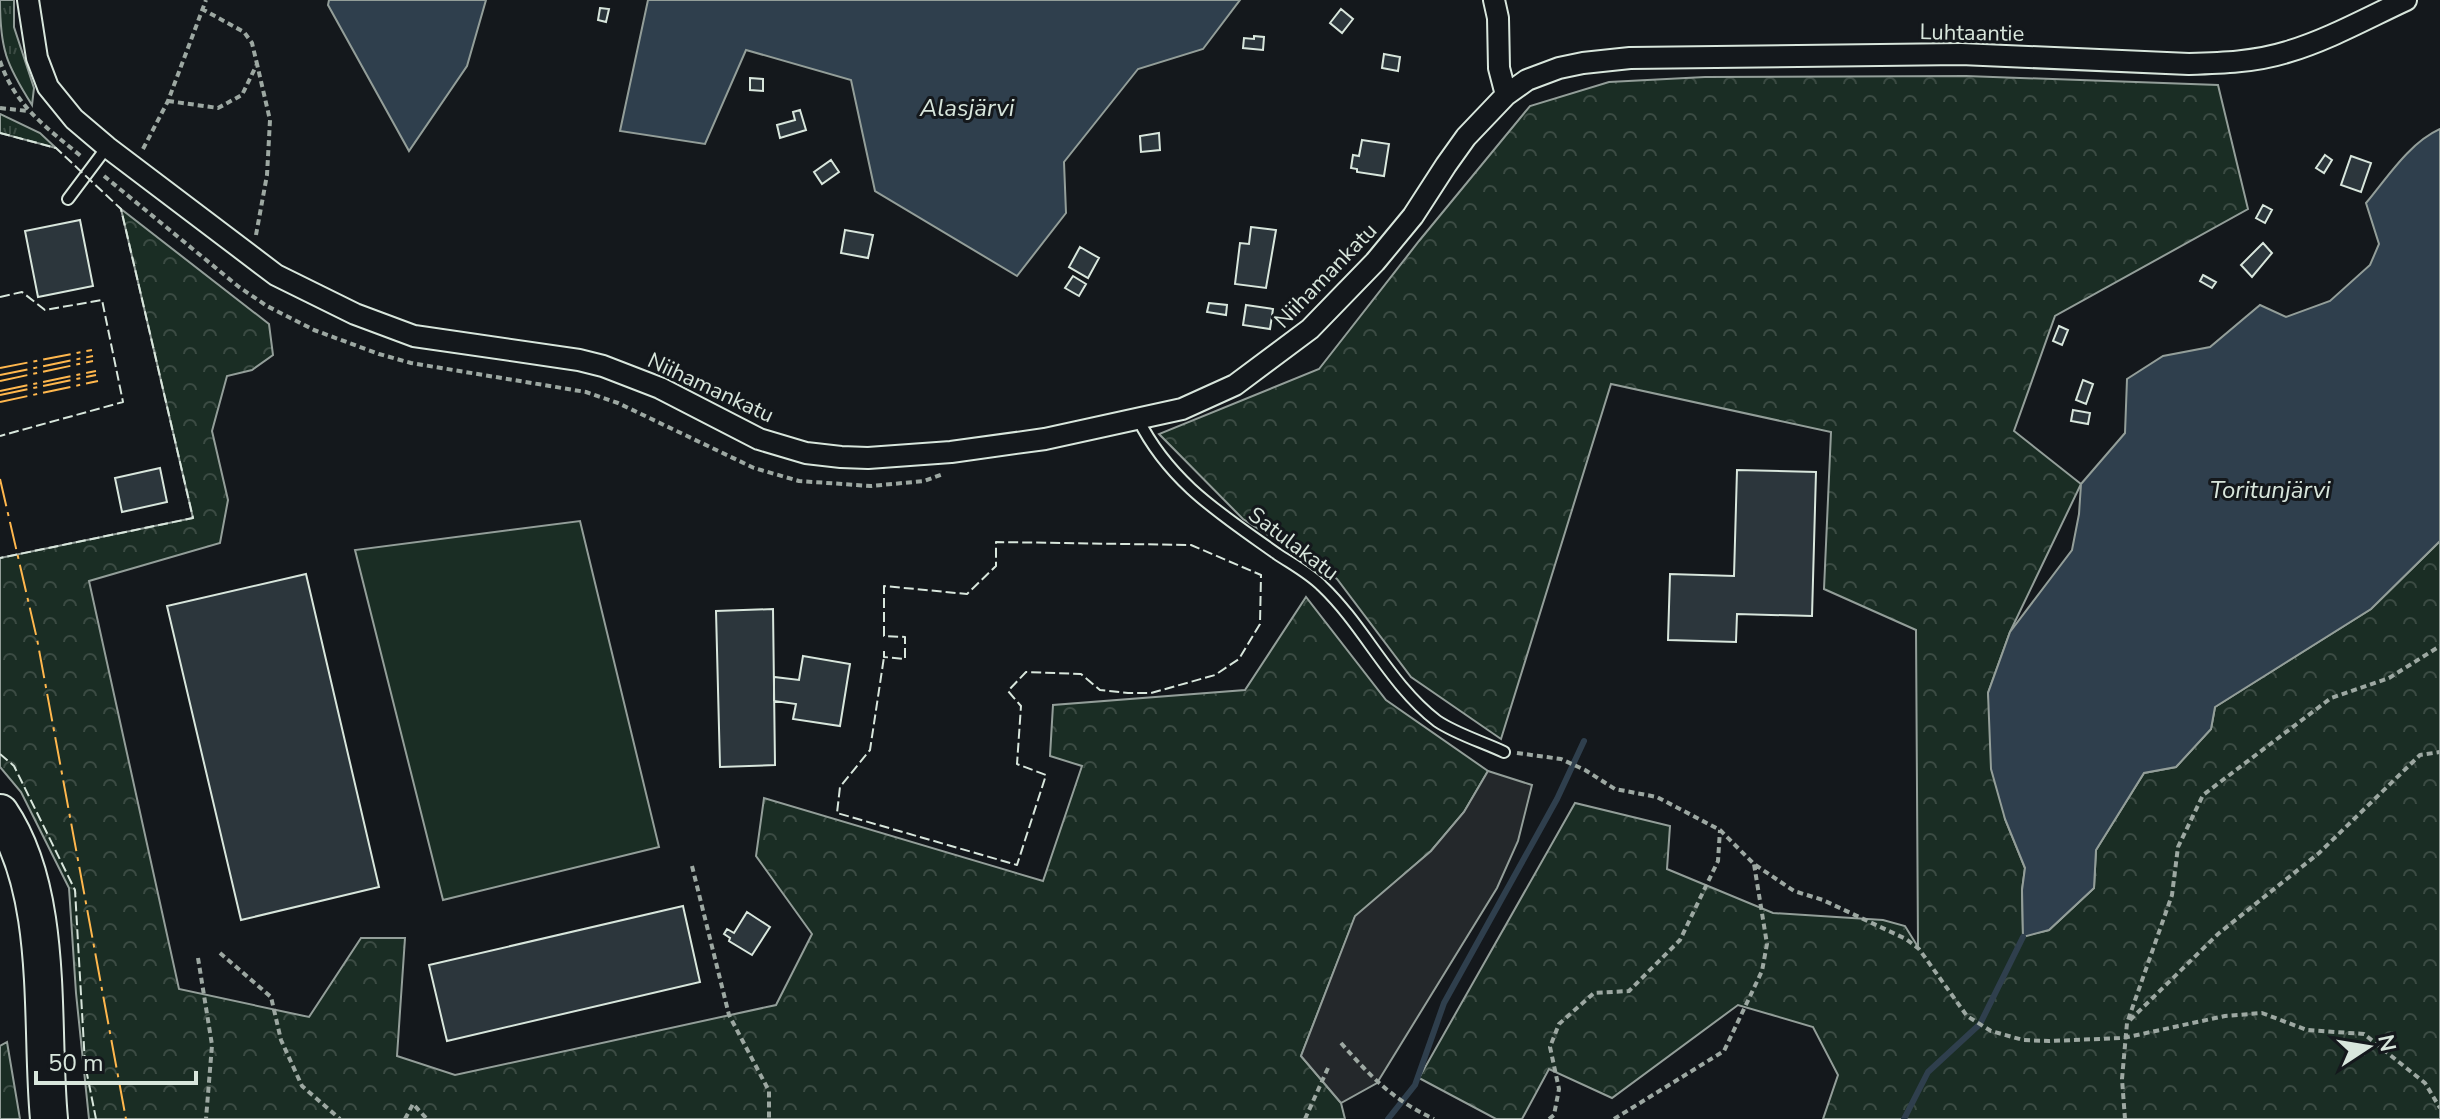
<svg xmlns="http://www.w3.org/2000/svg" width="2440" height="1119" font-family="'Nunito Sans',sans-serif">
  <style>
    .grass { fill: url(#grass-tufts); stroke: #939e99; stroke-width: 2 }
    .forest { fill: url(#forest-crowns); stroke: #939e99; stroke-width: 2 }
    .pitch { fill: #1a2d24; stroke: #939e99; stroke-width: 2 }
    .parking { fill: #24282b; stroke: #939e99; stroke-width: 2 }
    .water { fill: #2f3f4d; stroke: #939e99; stroke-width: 2 }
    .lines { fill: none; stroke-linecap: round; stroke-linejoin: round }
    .stream { stroke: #2f3f4d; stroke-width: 6 }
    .building { fill: #2c363c; stroke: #d8e6dc; stroke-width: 2 }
    .service-casing { stroke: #d8e6dc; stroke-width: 14 }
    .minor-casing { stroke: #d8e6dc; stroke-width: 24 }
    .motorway-casing { stroke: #d8e6dc; stroke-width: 40 }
    .path { stroke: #9da8a2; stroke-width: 4; stroke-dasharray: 6 4; stroke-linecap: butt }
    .service { stroke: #14181c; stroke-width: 10 }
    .minor { stroke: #14181c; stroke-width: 20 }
    .motorway { stroke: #14181c; stroke-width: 36 }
    .fence { stroke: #d8e6dc; stroke-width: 2; stroke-dasharray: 10 4; stroke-linecap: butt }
    .power { stroke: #ffb74d; stroke-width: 2; stroke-dasharray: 28 6 4 6; stroke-linecap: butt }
    .labels { text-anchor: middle; stroke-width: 6; stroke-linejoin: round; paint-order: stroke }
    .street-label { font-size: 22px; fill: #d8e6dc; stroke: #14181c }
    .water-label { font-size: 24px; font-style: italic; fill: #d8e6dc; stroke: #14181c }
  </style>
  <defs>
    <pattern id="grass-tufts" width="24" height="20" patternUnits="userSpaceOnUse" patternTransform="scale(2)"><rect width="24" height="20" fill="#1a2d24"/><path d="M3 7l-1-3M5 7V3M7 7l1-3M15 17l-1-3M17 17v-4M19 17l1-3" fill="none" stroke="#3b4b43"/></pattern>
    <pattern id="forest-crowns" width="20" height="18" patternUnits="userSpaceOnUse" patternTransform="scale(2)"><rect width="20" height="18" fill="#1a2d24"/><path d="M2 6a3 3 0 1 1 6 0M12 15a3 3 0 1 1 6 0" fill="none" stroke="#3b4b43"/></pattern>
  </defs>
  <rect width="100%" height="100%" fill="#14181c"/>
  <path class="grass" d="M0 0H14V27L34 88 32 105C6 64 0 49 0 0Z
    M0 114 40 133 56 148 0 133Z"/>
  <path class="forest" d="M1966 76 2218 85 2248 209 2055 316 2014 431 2081 484 2010 632 1988 693 2005 819 2025 868 2022 890 2023 936 2049 930 2094 888 2096 850 2144 773 2176 767 2211 729 2215 707 2371 609 2440 541V1119H1823L1838 1075 1813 1027 1738 1005 1612 1098 1549 1069 1522 1119H1496L1419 1078 1575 803 1670 826 1667 869 1773 913 1883 920 1905 926 1918 947 1916 630 1824 589 1831 432 1611 384 1501 739 1411 677 1337 579 1243 519 1159 434 1319 369 1419 241 1530 106 1609 82 1705 77Z
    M121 209 269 324 273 355 252 370 227 376 212 431 228 500 220 543 89 581 179 989 309 1017 361 938H405L397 1056 455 1075 776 1005 812 934 756 856 764 798 1043 881 1082 766 1050 756 1053 705 1245 690 1306 597 1386 700 1488 771 1464 812 1431 851 1355 917 1301 1056 1341 1103 1345 1119H89L76 993 69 888 21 792 0 767V558L193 518Z
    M7 1042 20 1119H0V1046Z"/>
  <path class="pitch" d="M580 521 659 847 443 900 355 550Z"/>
  <path class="parking" d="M1488 771 1532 785 1518 841 1497 888 1377 1083 1341 1103 1301 1056 1355 916 1431 851 1464 812Z"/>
  <path class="water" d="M329 0H486L467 66 409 151 328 5Z
    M648 0H1240L1203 49 1138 69 1064 162 1066 213 1017 276 875 191 851 80 746 50 705 144 620 131Z
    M2440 129V541L2371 609 2215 707 2211 729 2176 767 2144 773 2096 850 2094 888 2049 930 2023 937 2022 890 2025 868 2005 819 1991 769 1988 693 2010 632 2072 550 2079 514 2081 484 2125 433 2127 379 2163 356 2210 347 2260 305 2286 317 2330 301 2370 265 2379 244 2366 203C2387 178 2409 143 2440 129Z"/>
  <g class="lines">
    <path class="stream" d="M1388 1119 1415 1085 1444 1003 1557 799 1584 741
      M1904 1119 1928 1072 1980 1024 2023 937"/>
  </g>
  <path class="building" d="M600 8 609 9 606 22 598 20Z
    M1341 9 1353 19 1342 33 1330 23Z
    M1254 36 1264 37 1263 50 1243 48 1244 38 1254 39Z
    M1384 54 1400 57 1398 71 1382 68Z
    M750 78 763 79V91L750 90Z
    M800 110 806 130 780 138 777 125 795 120 793 112Z
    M1159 133 1160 150 1141 152 1140 136Z
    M1362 140 1389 144 1384 176 1357 172V169L1351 168 1353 155 1359 156Z
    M2325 155 2332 160 2324 173 2316 168Z
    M2351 156 2371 163 2361 192 2341 185Z
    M831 160 839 172 822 184 814 172Z
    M2263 205 2272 210 2265 223 2256 218Z
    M80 220 93 286 38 297 25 231Z
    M1251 227 1276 230 1266 288 1235 284 1240 243 1249 244Z
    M845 230 873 235 868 258 841 253Z
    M2263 243 2272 253 2252 277 2241 265Z
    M1080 247 1099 258 1088 278 1069 267Z
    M2203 275 2216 282 2212 288 2200 281Z
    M1073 276 1086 284 1079 296 1065 288Z
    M1209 303 1227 305 1226 315 1207 312Z
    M1246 305 1273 309 1270 329 1243 325Z
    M2059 326 2068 330 2062 345 2053 341Z
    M2083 380 2093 384 2086 404 2076 400Z
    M2073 410 2090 413 2088 424 2071 421Z
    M160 468 167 502 122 512 115 478Z
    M1737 470 1816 472 1812 616 1737 614 1736 642 1668 640 1670 574 1734 576Z
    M306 574 379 887 241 920 167 606Z
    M773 609 775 765 720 767 716 611Z
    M803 656 850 664 840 726 793 719 796 704 774 701V677L799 680Z
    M683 906 700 982 447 1041 429 965Z
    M747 912 770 927 752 955 729 941 730 938 724 934 727 929 734 933Z"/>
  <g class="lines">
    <defs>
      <path id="service" d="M68 199 107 147
        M1138 419C1170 483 1221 514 1277 554 1292 564 1309 573 1322 586 1365 627 1389 684 1437 721 1456 734 1483 742 1504 752"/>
      <path id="minor" d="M28 0 37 58 48 87 74 119 107 147 276 275 355 314 414 336 579 360 603 366 660 388 759 439 806 453 841 457 868 458 951 452 1045 439 1182 409 1235 385 1310 329 1375 262 1413 216 1446 165 1466 137 1506 95 1527 80 1559 68 1583 63 1630 58 1961 54 2189 64C2222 63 2255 62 2287 52 2328 40 2367 18 2406 0
        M1494 0 1498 18 1499 68 1506 95"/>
      <path id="motorway" d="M0 813C55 894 40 1025 49 1119"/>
    </defs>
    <use href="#service" class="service-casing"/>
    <use href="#minor" class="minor-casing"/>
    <use href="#motorway" class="motorway-casing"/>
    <path class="path" d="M0 61C15 106 47 128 82 157
      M168 101 218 108 242 95 257 64 252 43 244 32 202 9
      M0 108 28 111
      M143 149 168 101 206 0
      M104 176 239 287 267 306 314 330 379 354 411 363 586 392 618 403 754 468 799 481 871 486 924 481 943 474
      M256 235 267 175 270 120 257 64
      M1517 753 1561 759 1585 770 1615 789 1657 797 1720 830 1754 864 1794 891 1823 900 1906 939 1919 949 1967 1016 1991 1031 2023 1040 2049 1041 2123 1038 2225 1016 2262 1013 2307 1030 2364 1034 2425 1083 2440 1108
      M692 866 729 1015 769 1091V1119
      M220 953 271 997 281 1040 302 1086 340 1119
      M198 958 212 1045 206 1119
      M2130 1020 2218 934 2319 853 2420 755 2440 752
      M1341 1043C1371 1077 1393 1100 1434 1119
      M405 1119 413 1104 427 1119
      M1305 1119 1328 1068
      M1549 1119 1554 1115 1559 1089 1550 1047 1559 1024 1594 993 1629 991 1680 940 1718 861 1720 830
      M1614 1119 1724 1051 1762 971 1767 944 1754 864
      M2125 1119 2122 1079 2127 1023 2172 895 2178 847 2203 795 2331 698 2389 678 2440 646"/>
    <use href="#service" class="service"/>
    <use href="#minor" class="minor"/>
    <use href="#motorway" class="motorway"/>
    <path class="fence" d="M0 133 56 148 121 209 193 518 0 558
      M0 297 22 292 45 310 102 300 123 402 0 436
      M884 651V657L905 659V637L884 636V586L967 594 996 566V542L1191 545 1261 575 1260 624 1239 659 1215 675 1151 693H1128L1100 690 1081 674 1026 672 1008 691 1021 706 1017 764 1046 775 1017 865 837 813 840 787 870 750 884 657
      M0 754 14 766 75 890 85 1064 96 1119"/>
    <path class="power" d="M0 368 92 350
      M0 375 93 356
      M0 381 93 361
      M0 391 96 371
      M0 395 96 375
      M0 402 98 381
      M0 479 37 639 126 1119"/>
  </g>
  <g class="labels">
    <g class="street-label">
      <text transform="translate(1972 32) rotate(1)" y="8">Luhtaantie</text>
      <text transform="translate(1325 275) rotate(-46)" y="8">Niihamankatu</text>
      <text transform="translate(711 387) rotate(25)" y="8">Niihamankatu</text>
      <text transform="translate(1294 543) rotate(37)" y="8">Satulakatu</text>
    </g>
    <g class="water-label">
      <text x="967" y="116">Alasjärvi</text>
      <text x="2270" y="498">Toritunjärvi</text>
    </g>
  </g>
  <g transform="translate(2368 1047) rotate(78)" stroke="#14181c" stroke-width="6" paint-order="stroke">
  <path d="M0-6L14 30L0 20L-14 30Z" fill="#d8e6dc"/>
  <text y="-12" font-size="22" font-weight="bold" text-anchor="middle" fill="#d8e6dc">N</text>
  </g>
  <path d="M36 1071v12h160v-12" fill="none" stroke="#d8e6dc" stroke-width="4"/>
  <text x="48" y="1071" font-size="24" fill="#d8e6dc" stroke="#14181c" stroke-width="6" paint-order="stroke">50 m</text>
</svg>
